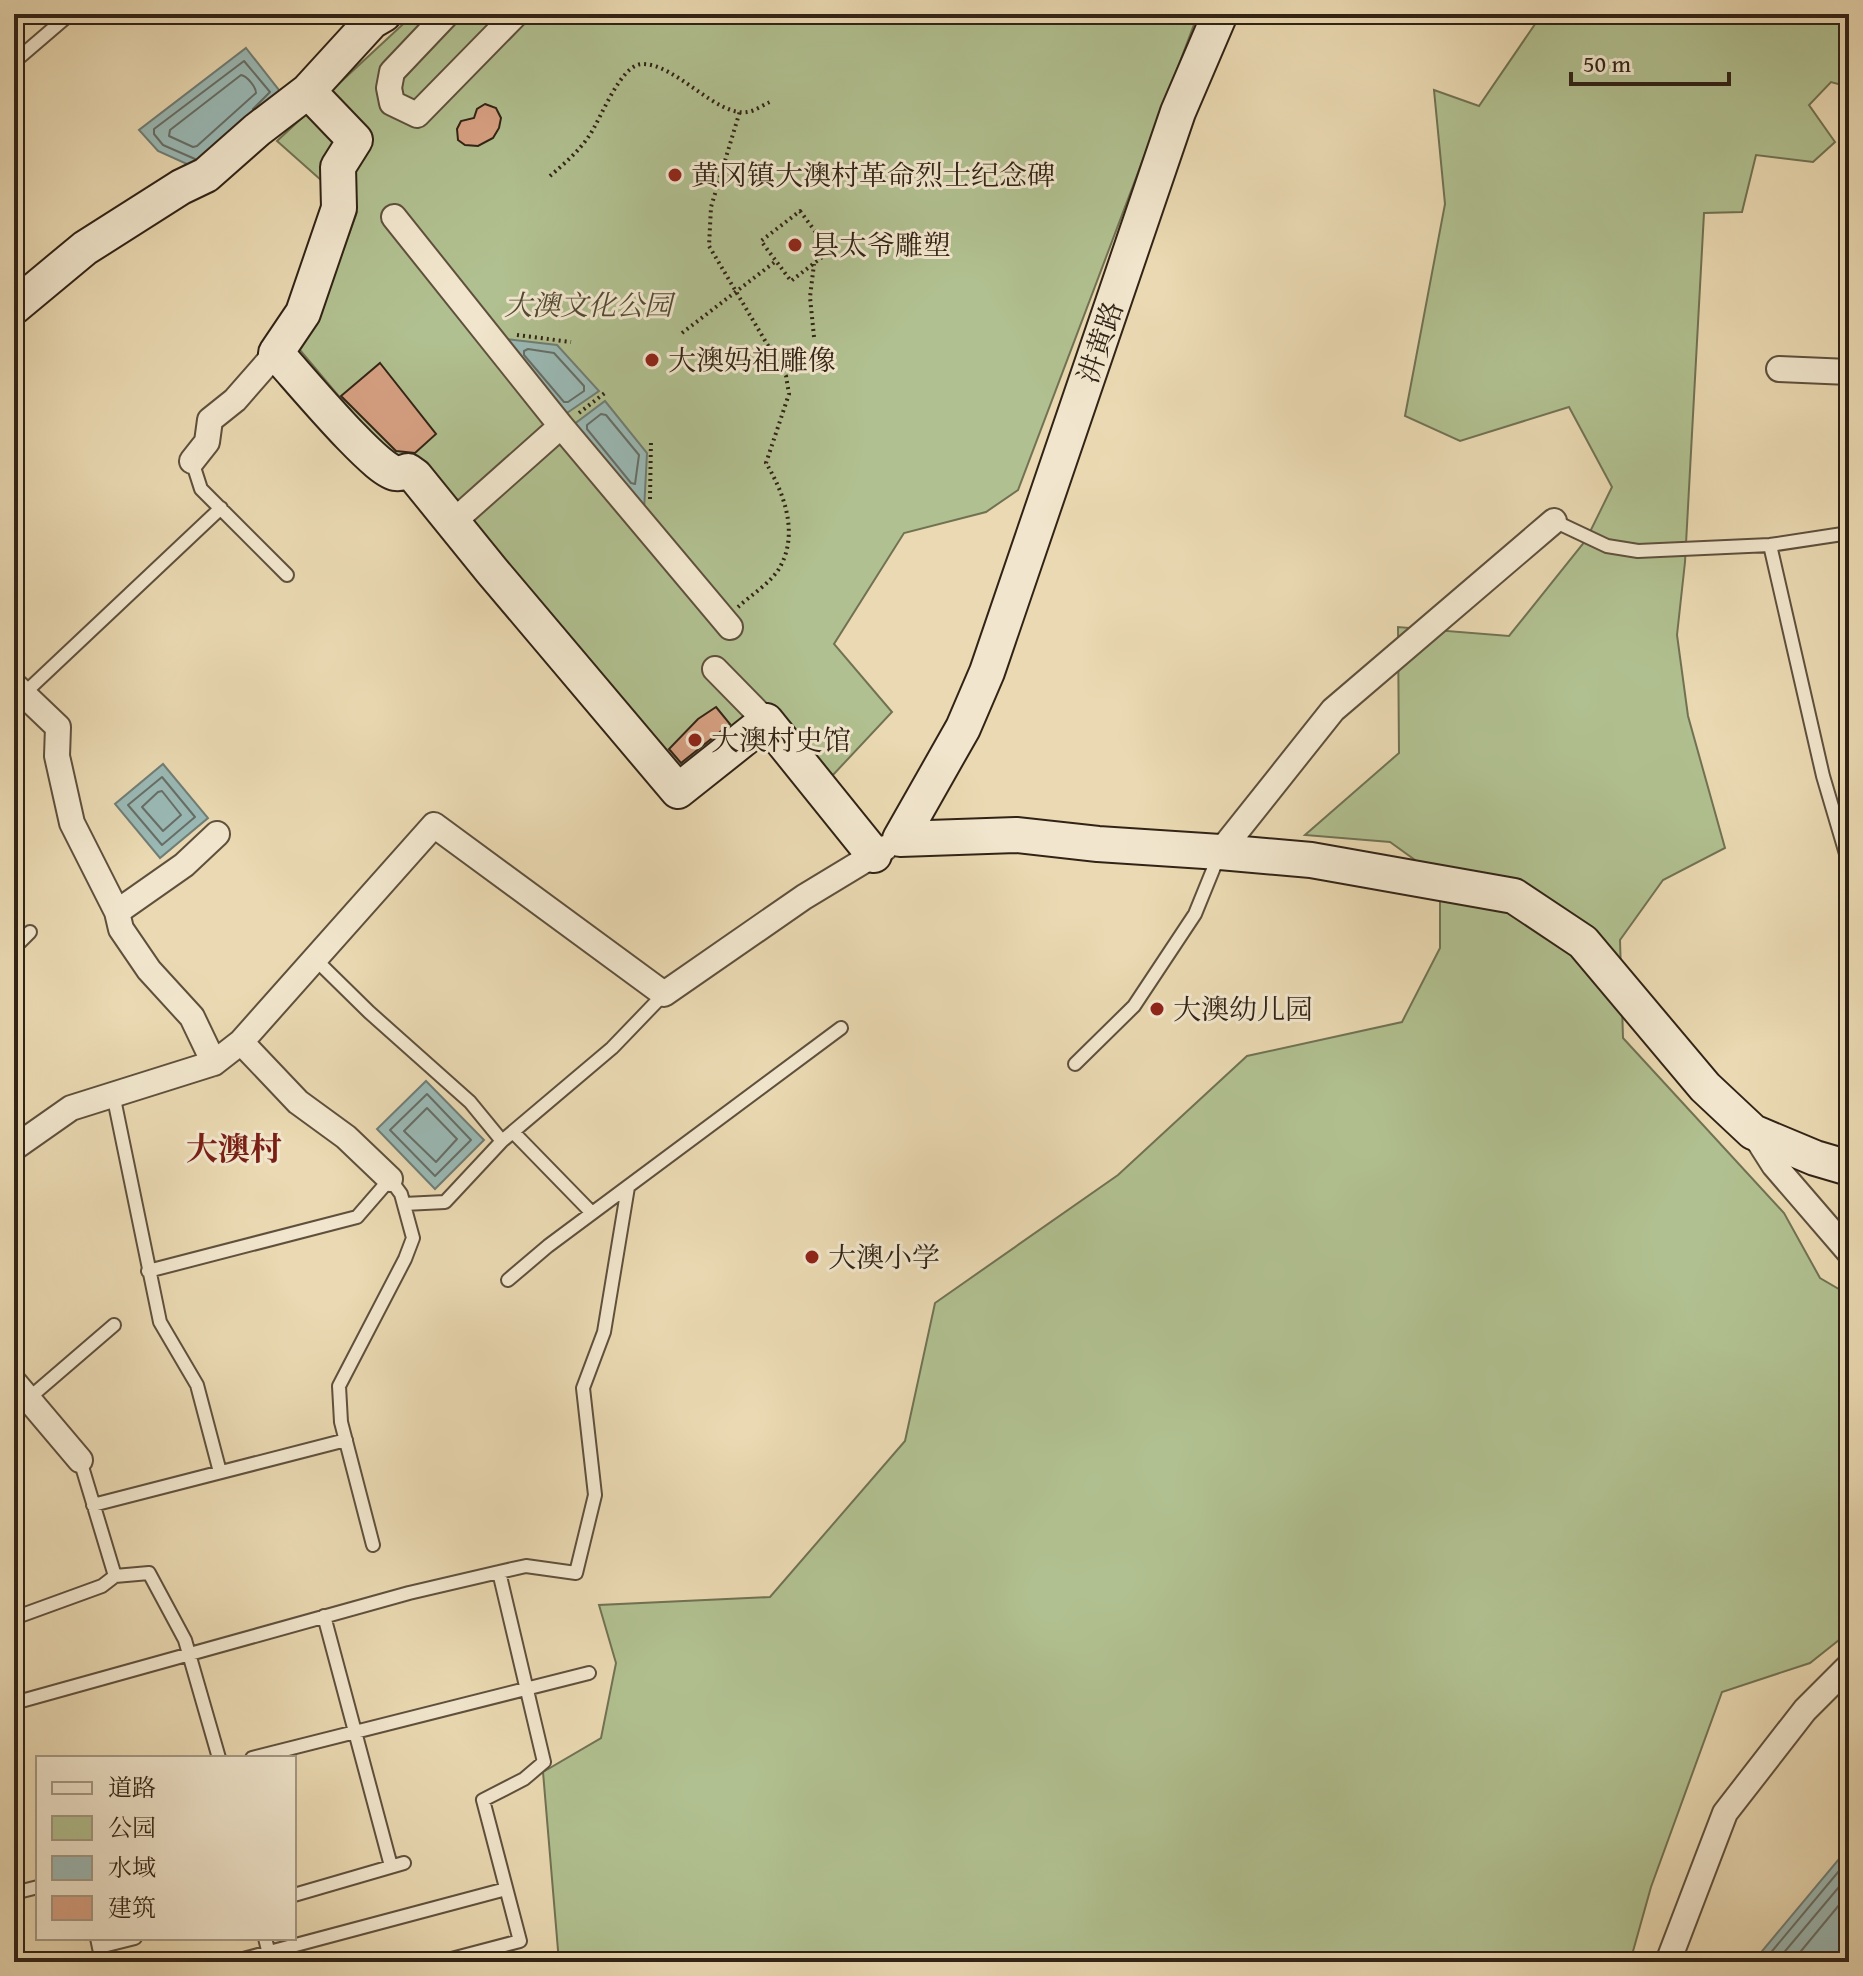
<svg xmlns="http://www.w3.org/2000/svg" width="1863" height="1976" font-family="'Gentium Book Plus','Noto Serif SC',serif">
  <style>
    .green { fill: #b1c090; stroke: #717253; stroke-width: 2 }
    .water { fill: #9ab9b5; stroke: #707d75; stroke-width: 2 }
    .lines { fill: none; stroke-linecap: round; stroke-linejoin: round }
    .shore { stroke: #666e66; stroke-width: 2 }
    .building { fill: #d7a183; stroke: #312316; stroke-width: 2 }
    .lane-casing { stroke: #5f503d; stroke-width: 16 }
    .street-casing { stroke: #5f503d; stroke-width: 28 }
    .secondary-casing { stroke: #312316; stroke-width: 38 }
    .path { stroke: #312316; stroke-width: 4; stroke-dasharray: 2 4; stroke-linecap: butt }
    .lane { stroke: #f1e6cd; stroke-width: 12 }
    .street { stroke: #f1e6cd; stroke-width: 24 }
    .secondary { stroke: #f1e6cd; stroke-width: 34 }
    .poi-dot { fill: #8f2418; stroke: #f1e6cd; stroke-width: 3 }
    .labels { text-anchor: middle; stroke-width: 6; stroke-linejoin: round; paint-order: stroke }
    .poi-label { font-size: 28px; fill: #312316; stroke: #f1e6cd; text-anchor: start }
    .park-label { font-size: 28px; font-style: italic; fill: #514a34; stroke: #f1e6cd }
    .street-label { font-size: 28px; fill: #312316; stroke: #f1e6cd }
    .quarter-label { font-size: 32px; font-weight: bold; fill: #7a1f14; stroke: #f1e6cd }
  </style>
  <rect width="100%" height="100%" fill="#ead9b2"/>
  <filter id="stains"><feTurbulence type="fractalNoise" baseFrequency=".0025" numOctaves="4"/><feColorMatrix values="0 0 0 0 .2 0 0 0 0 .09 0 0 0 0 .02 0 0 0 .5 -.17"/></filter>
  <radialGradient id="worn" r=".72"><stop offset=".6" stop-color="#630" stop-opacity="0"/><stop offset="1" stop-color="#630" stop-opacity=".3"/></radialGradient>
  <path class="green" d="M414 14H1198L1018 490 986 512 904 533 834 644 892 712 817 792 758 735 676 797 294 343 331 284 357 212 277 141Z
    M1542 14H1849V87L1831 82 1809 105 1835 142 1813 162 1756 155 1742 212 1704 213 1685 562 1677 635 1688 716 1725 848 1663 880 1620 940 1623 1038 1784 1213 1820 1278 1849 1295V1632L1810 1663 1722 1692 1651 1887 1630 1962H559L543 1772 601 1738 616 1663 599 1605 770 1597 905 1441 935 1303 1118 1175 1247 1056 1402 1022 1440 948V878L1390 842 1305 835 1399 753 1398 627 1509 636 1586 540 1612 487 1569 407 1460 441 1405 416 1445 204 1434 90 1479 106Z"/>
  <path class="water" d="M246 48 282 94 198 169 158 151 139 130Z
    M498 338 557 345 599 391 564 415Z
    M605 401 647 453 644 511 573 425Z
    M163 764 208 818 160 858 115 804Z
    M426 1081 484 1140 435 1189 377 1129Z
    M1849 1847V1962H1753Z"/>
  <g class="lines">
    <path class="shore" d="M241 75C247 76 256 87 256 93L197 146 193 147 169 136 170 130Z
      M195 159 163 145 154 134V129L244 61 270 92 253 109
      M528 349 554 353 584 386V391L568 402H564L524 355V351Z
      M601 414 606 415 639 455 635 484 631 483 587 429V425Z
      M162 777 195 817 162 845 128 805Z
      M162 791 181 815 163 831 142 807 158 792Z
      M427 1094 471 1140 435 1176 390 1130Z
      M427 1108 457 1139 436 1162 404 1131Z
      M1763 1962 1849 1859
      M1776 1962 1849 1875
      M1792 1962 1849 1893"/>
  </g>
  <path class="building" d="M485 104 496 108 501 118 499 128 493 138 478 146 465 145 458 140 457 129 461 121 474 118 477 109Z
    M380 363 436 434 415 453 396 451 341 396Z
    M716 707 730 724 681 763 669 749 698 719Z"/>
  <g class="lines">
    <defs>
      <path id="lane" d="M14 62 70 14
        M192 461 201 489 287 575
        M1554 521 1607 546 1638 551 1770 545 1849 533
        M1770 545 1823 776 1849 864
        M14 703 221 508
        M14 948 30 932
        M315 959 369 1012 470 1102 502 1141
        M1075 1064 1134 1006 1195 914 1219 855
        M113 1094 160 1322 197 1385 220 1472
        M513 1132 592 1213
        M404 1204 445 1202 502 1141 612 1048 664 994
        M148 1271 357 1217 390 1179 401 1194 413 1238 405 1259 339 1386 341 1422 373 1545
        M508 1280 548 1246 841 1028
        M28 1399 114 1325
        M80 1460 115 1576 149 1573 185 1640 219 1758
        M93 1505 346 1440
        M324 1616 391 1866
        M14 1618 102 1586 115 1576
        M14 1703 409 1593 499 1572 526 1566 576 1573 595 1495 583 1388 604 1332 628 1187
        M252 1758 589 1673
        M14 1893 38 1887
        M294 1895 404 1863
        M97 1938 102 1962
        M265 1938 271 1962
        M99 1947 135 1938
        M232 1962 506 1889
        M440 1962 520 1941 483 1800 524 1779 544 1762 499 1572"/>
      <path id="street" d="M447 14 392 72 389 88 392 103 417 115 516 14
        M394 217 561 426 730 627
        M1779 369 1849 372
        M192 461 207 442 210 420 235 400 276 353
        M453 522 561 426
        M715 669 766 721
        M14 685 58 727 57 756 72 823 117 912 121 929 149 970 192 1017 214 1063
        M1220 852 1333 710 1554 521
        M117 912 184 865 217 834
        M241 1042 298 1102 346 1137 390 1179
        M1753 1132 1774 1165 1849 1252
        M14 1148 71 1108 214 1063 241 1042 434 825 664 994 804 897 885 848
        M14 1382 80 1460
        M1668 1962 1725 1813 1805 1710 1849 1666"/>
      <path id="secondary" d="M1220 14 1178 112 987 672 963 728 900 839 1016 835 1098 844 1220 852 1311 860 1514 896 1583 942 1705 1087 1753 1132 1815 1158 1849 1168
        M308 91 372 21 384 14
        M14 307 85 248 181 187 206 175 257 130 308 91 355 140 338 167 339 208 303 313 276 353C294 372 376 472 396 473 400 474 404 472 408 471L415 476 492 571 678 791 766 721 874 855"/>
    </defs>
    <use href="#lane" class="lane-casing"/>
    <use href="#street" class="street-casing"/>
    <use href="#secondary" class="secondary-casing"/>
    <path class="path" d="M550 176C564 164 579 151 589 136 601 119 620 65 642 64 675 63 717 117 747 112 755 111 763 105 770 102
      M800 211 830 251 791 281 761 241Z
      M682 333 776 261
      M517 335 571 342
      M814 337 810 297 814 264
      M579 413 606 392
      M650 499 651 441
      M738 607C751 595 772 582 780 567 799 533 784 493 766 463L789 394 786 376 709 246 711 207 740 111"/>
    <use href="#lane" class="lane"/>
    <use href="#street" class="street"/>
    <use href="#secondary" class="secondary"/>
  </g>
  <g class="poi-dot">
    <circle cx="675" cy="175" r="8"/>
    <circle cx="795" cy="245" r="8"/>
    <circle cx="652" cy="360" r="8"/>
    <circle cx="695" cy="740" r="8"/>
    <circle cx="1157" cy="1009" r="8"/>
    <circle cx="812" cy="1257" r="8"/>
  </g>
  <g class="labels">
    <g class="poi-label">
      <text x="691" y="185">黄冈镇大澳村革命烈士纪念碑</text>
      <text x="811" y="255">县太爷雕塑</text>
      <text x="668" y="370">大澳妈祖雕像</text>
      <text x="711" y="750">大澳村史馆</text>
      <text x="1173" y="1019">大澳幼儿园</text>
      <text x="828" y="1267">大澳小学</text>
    </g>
    <g class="park-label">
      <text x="588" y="315">大澳文化公园</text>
    </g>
    <g class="street-label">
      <text transform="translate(1100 342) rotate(-71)" y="10">汫黄路</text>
    </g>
    <g class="quarter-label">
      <text x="234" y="1160">大澳村</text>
    </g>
  </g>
  <rect width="1863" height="1976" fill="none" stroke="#ead9b2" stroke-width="48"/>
  <rect x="16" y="16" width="1831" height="1944" fill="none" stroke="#312316" stroke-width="4"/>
  <rect x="24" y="24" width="1815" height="1928" fill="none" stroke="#312316" stroke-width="2"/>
  <rect x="36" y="1756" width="260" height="184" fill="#f1e6cd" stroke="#a49884" stroke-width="2"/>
  <rect x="52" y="1782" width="40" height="12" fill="#f1e6cd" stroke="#a49884" stroke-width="2"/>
  <text x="108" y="1796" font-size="24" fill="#312316">道路</text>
  <rect x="52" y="1816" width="40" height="24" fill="#b1c090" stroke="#a49884" stroke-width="2"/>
  <text x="108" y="1836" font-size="24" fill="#312316">公园</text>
  <rect x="52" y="1856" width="40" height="24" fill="#9ab9b5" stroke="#a49884" stroke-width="2"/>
  <text x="108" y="1876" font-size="24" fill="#312316">水域</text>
  <rect x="52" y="1896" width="40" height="24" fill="#d7a183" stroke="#a49884" stroke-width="2"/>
  <text x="108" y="1916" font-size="24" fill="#312316">建筑</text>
  <path d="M1571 72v12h158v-12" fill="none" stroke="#312316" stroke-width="4"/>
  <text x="1583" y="72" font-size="24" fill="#312316" stroke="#f1e6cd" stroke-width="6" paint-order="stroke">50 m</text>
  <rect width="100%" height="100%" filter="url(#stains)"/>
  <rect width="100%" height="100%" fill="url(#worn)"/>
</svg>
